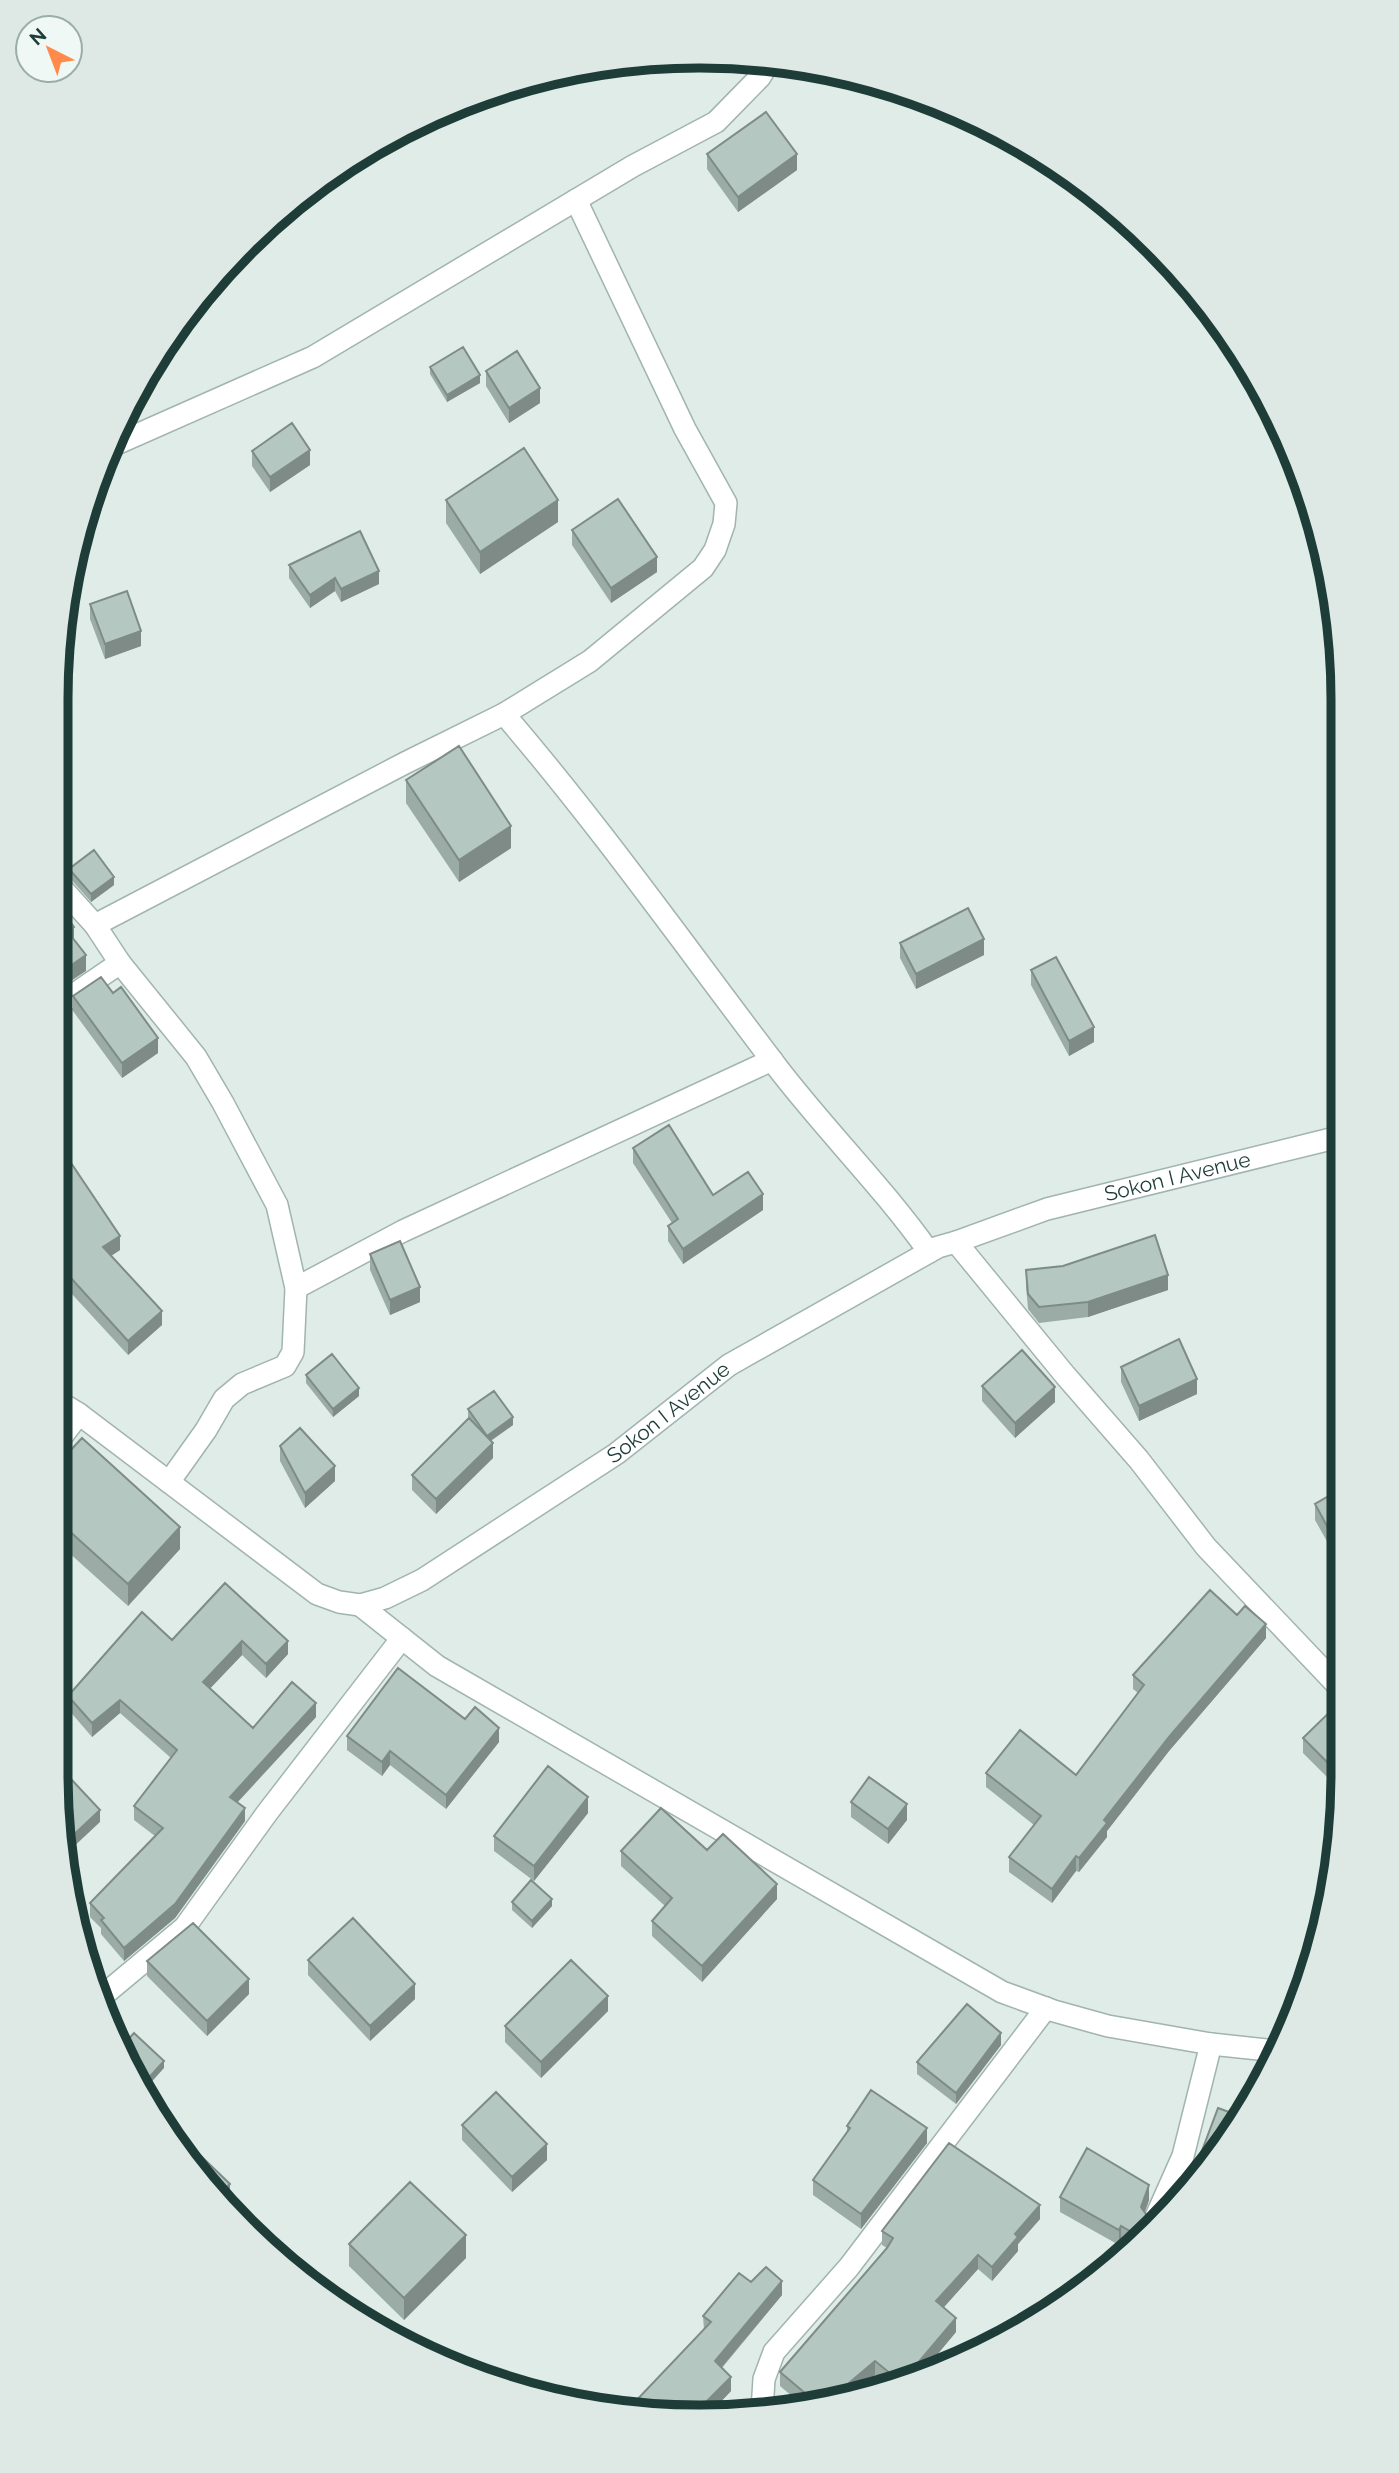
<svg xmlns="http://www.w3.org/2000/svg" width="1399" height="2473" font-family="Raleway,sans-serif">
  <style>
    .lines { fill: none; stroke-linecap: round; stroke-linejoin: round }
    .minor-casing { stroke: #a1b4af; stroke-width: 24 }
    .minor { stroke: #fff; stroke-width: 21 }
    .wall { fill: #9baba6 }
    .shaded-wall { fill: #7e8b87 }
    .building { fill: #b4c7c1; stroke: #7e8b87; stroke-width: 2 }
    .labels { text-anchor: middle; stroke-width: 7; stroke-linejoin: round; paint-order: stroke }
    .street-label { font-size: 21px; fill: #1e3d38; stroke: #eff8f5 }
    .rim { fill: none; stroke: #1e3d38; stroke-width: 9 }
  </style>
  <rect width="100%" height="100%" fill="#dfece7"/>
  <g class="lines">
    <defs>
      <g id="minor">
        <path d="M114 445 313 357 633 166 716 122 760 77 770 61"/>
        <path d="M504 714C601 827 687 949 777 1067 826 1131 883 1187 929 1252"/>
        <path d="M57 883 95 925 120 963 196 1057 223 1103 277 1205 296 1288 293 1352 285 1366 242 1384 224 1399 206 1430 169 1482"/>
        <path d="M95 925 405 763 504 714 590 661 703 568 715 550 724 524 726 503 685 429 576 200"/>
        <path d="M57 1006 120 963"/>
        <path d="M956 1242 1065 1375 1139 1460 1206 1547 1341 1689"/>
        <path d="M296 1288 403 1231 772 1060"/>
        <path id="s1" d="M56 1400 79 1414 317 1594 339 1602 360 1605 385 1598 422 1580 616 1454 729 1365 938 1247 956 1242 1047 1209 1339 1137"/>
        <path d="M56 1444 79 1414"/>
        <path d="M360 1605 437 1666 1002 1992 1054 2011 1108 2026 1211 2044 1277 2051"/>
        <path d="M100 1998 185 1927 267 1813 402 1638"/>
        <path d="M1154 2221 1183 2156 1211 2044"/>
        <path d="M762 2411 764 2379 774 2352 849 2267 1046 2008"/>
      </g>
    </defs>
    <use href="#minor" class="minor-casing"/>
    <use href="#minor" class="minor"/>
  </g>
  <path class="wall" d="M707 154 797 170 738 212 707 169Z
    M430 367 480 383 447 402 430 374Z
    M486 371 540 403 509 423 486 386Z
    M252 451 310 465 270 492 252 466Z
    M446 500 558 522 480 574 446 523Z
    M572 530 657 572 611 603 572 545Z
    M289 565 379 584 341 602 335 591 310 608 289 578Z
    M90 604 141 646 105 659 90 619Z
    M406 780 511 848 459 882 406 803Z
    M69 869 114 885 91 902 69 877Z
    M900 943 984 955 916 989 900 958Z
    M1031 970 1094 1042 1069 1056 1031 985Z
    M113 993 158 1053 122 1078 73 1011V996Z
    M57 1133 64 1152 120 1250 111 1256 162 1325 128 1355 71 1293 57 1302Z
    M633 1148 713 1195 763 1210 683 1264 668 1241V1226L672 1223 633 1163Z
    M370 1254 420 1302 390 1315 370 1270Z
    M1026 1270 1168 1290 1088 1317 1039 1323 1028 1309 1026 1285Z
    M1121 1367 1197 1394 1139 1421 1121 1382Z
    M306 1375 359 1396 333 1417 306 1383Z
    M982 1386 1055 1402 1015 1438 982 1401Z
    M468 1409 513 1425 491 1441 493 1458 436 1514 412 1490V1475L471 1420 468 1417Z
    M280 1446 335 1481 305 1508 280 1461Z
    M56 1466 180 1549 128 1606 56 1541Z
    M1341 1489V1547L1333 1552 1315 1520V1504Z
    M225 1583 288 1654 266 1678 242 1655 210 1688 253 1728 316 1717 238 1802 245 1821 175 1918 124 1961 101 1934V1928L90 1917V1903L155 1836 134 1820V1806L171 1758 120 1713 92 1737 68 1709V1696L172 1640Z
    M1237 1615 1266 1638 1169 1751 1107 1831V1837L1079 1872 1076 1871 1052 1903 1009 1872V1857L1034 1825 986 1787V1773L1076 1775 1138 1693 1133 1689V1675Z
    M1341 1701 1333 1783 1303 1753V1738Z
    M465 1719 499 1742 446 1809 390 1765 382 1776 347 1750V1736Z
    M851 1802 907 1820 888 1844 851 1817Z
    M588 1813 534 1881 494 1851V1836Z
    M707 1850 777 1899 702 1982 652 1936V1921L665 1906 621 1866V1851Z
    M512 1902 552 1906 532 1928 512 1910Z
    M308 1960 415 1999 370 2041 308 1975Z
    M147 1961 249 1994 207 2036 147 1976Z
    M608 2011 541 2078 505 2042V2026Z
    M1001 2045 956 2104 917 2074V2062Z
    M462 2125 547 2160 512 2192 462 2140Z
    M847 2126 927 2143 861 2229 813 2195V2180L847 2133Z
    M1060 2197 1149 2200 1145 2212 1148 2217 1155 2219 1132 2247 1121 2241 1119 2245 1060 2212Z
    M1040 2219 1018 2244V2251L992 2281 978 2269 944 2307 956 2332 921 2374 884 2382 875 2375 859 2388 799 2402 780 2386V2372L887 2248 882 2245V2231Z
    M349 2244 466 2258 404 2320 349 2266Z
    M751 2282 782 2295 722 2368 731 2391 710 2413 632 2405 704 2330 703 2316Z"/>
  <path class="shaded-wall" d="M797 154V170L738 212V197Z
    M480 375V383L447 402V395Z
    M540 388V403L509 423V408Z
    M310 450V465L270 492V477Z
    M558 500V522L480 574V552Z
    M657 557V572L611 603V588Z
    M379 571V584L341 602V589Z
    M335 578V591L310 608V595Z
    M141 631V646L105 659V644Z
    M511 826V848L459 882V860Z
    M114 877V885L91 902V894Z
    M70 902V917L61 924V909Z
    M74 927V942L68 932Z
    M984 939V955L916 989V974Z
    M86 955V971L57 990V975Z
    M1094 1027V1042L1069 1056V1041Z
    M158 1038V1053L122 1078V1063Z
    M64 1141V1156L59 1145Z
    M763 1194V1210L683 1264V1249Z
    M120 1236V1250L103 1261V1247Z
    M1168 1275V1290L1088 1317V1302Z
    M71 1278V1293L57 1302V1287Z
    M420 1287V1302L390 1315V1300Z
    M162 1311V1325L128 1355V1341Z
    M1197 1379V1394L1139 1421V1406Z
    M1055 1387V1402L1015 1438V1423Z
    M359 1388V1396L333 1417V1409Z
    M513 1417V1425L487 1443V1436Z
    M493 1443V1458L436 1514V1499Z
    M335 1466V1481L305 1508V1493Z
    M180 1527V1549L128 1606V1584Z
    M1341 1532V1547L1333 1552V1537Z
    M1266 1624V1638L1169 1751 1107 1831V1837L1079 1872V1858L1104 1820 1169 1737Z
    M242 1641V1655L203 1696V1682Z
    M288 1641V1654L266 1678V1664Z
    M120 1700V1713L92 1737V1723Z
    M316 1703V1717L230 1810V1797Z
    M499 1728V1742L446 1809V1795Z
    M390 1751V1765L382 1776V1762Z
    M1341 1760V1775L1333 1783V1768Z
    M588 1797V1813L534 1881V1866Z
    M907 1804V1820L888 1844V1829Z
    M245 1808V1821L175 1918 124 1961V1948Z
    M100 1810V1822L69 1851 67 1841Z
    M1076 1856V1871L1052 1903V1889Z
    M777 1884V1899L702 1982V1966Z
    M552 1899V1906L532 1928V1921Z
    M249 1979V1994L207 2036V2021Z
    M415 1984V1999L370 2041V2026Z
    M608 1996V2011L541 2078V2062Z
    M1001 2033V2045L956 2104V2093Z
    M164 2061V2068L147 2087 145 2082Z
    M927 2128V2143L861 2229V2214Z
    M547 2144V2160L512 2192V2177Z
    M230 2184V2197L226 2200 219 2194Z
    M1149 2185V2200L1141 2222V2207Z
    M1040 2205V2219L1018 2244V2251L992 2281V2267L1015 2234Z
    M1121 2226V2241L1119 2245V2230Z
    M466 2235V2258L404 2320V2298Z
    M978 2255V2269L936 2316V2301Z
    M782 2281V2295L715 2375V2361Z
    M956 2318V2332L921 2374 906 2377Z
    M875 2361V2375L859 2388 836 2394Z
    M731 2377V2391L710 2413 697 2411Z"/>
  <path class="building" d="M766 112 797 154 738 197 707 154Z
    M463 347 480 375 447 395 430 367Z
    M517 351 540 388 509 408 486 371Z
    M292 423 310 450 270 477 252 451Z
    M524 448 558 500 480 552 446 500Z
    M618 499 657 557 611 588 572 530Z
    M360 531 379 571 341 589 335 578 310 595 289 565Z
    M127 591 141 631 105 644 90 604Z
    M459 746 511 826 459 860 406 780Z
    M94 850 114 877 91 894 69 869Z
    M57 888 70 902 61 909 74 927 68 932 86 955 57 975Z
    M968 908 984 939 916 974 900 943Z
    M1056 957 1094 1027 1069 1041 1031 970Z
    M101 977 113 993 121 987 158 1038 122 1063 73 996Z
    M669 1125 713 1195 748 1172 763 1194 683 1249 668 1226 678 1219 633 1148Z
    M57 1133 64 1141 59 1145 120 1236 103 1247 162 1311 128 1341 71 1278 57 1287Z
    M1155 1235 1168 1275 1088 1302 1039 1307 1028 1294 1026 1270 1063 1266Z
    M400 1241 420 1287 390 1300 370 1254Z
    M1179 1339 1197 1379 1139 1406 1121 1367Z
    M1022 1350 1055 1387 1015 1423 982 1386Z
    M332 1354 359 1388 333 1409 306 1375Z
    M494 1391 513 1417 487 1436 468 1409Z
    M469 1418 493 1443 436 1499 412 1475Z
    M300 1428 335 1466 305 1493 280 1446Z
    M82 1438 180 1527 128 1584 56 1519V1466Z
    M1341 1489V1532L1333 1537 1315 1504Z
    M225 1583 288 1641 266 1664 242 1641 203 1682 253 1728 292 1682 316 1703 230 1797 245 1808 175 1904 124 1948 101 1920 104 1918 90 1903 163 1828 134 1806 177 1750 120 1700 92 1723 68 1696 142 1612 172 1640Z
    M1210 1590 1237 1615 1245 1606 1266 1624 1169 1737 1104 1820 1107 1823 1079 1858 1076 1856 1052 1889 1009 1857 1041 1816 986 1773 1020 1730 1076 1775 1144 1685 1133 1675Z
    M398 1668 465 1719 475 1707 499 1728 446 1795 390 1751 382 1762 347 1736Z
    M1341 1701V1760L1333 1768 1303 1738Z
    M56 1763 100 1810 67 1841 56 1774Z
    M548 1766 588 1797 534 1866 494 1836Z
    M869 1777 907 1804 888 1829 851 1802Z
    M661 1808 707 1850 723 1834 777 1884 702 1966 652 1921 672 1898 621 1851Z
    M531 1880 552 1899 532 1921 512 1902Z
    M353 1918 415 1984 370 2026 308 1960Z
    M193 1923 249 1979 207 2021 147 1961Z
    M571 1960 608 1996 541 2062 505 2026Z
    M967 2004 1001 2033 956 2093 917 2062Z
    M134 2033 164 2061 145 2082 124 2044Z
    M871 2090 927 2128 861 2214 813 2180 850 2128 847 2126Z
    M496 2092 547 2144 512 2177 462 2125Z
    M1218 2108 1240 2116 1200 2165 1197 2164Z
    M175 2131 230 2184 219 2194 189 2165 172 2134Z
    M949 2143 1040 2205 1015 2234 1018 2237 992 2267 978 2255 936 2301 956 2318 906 2377 897 2379 875 2361 836 2394 800 2402 806 2394 780 2372 887 2248 893 2238 882 2231Z
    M1087 2148 1149 2185 1141 2207 1148 2217 1155 2219 1140 2237 1121 2226 1119 2230 1060 2197Z
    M410 2182 466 2235 404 2298 349 2244Z
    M766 2267 782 2281 715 2361 731 2377 697 2411 632 2405 711 2322 703 2316 739 2273 751 2282Z"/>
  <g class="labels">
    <g class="street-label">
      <text dy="7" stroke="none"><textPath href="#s1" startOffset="1302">Sokon I Avenue</textPath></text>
      <text dy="7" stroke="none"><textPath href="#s1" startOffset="735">Sokon I Avenue</textPath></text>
    </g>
  </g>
  <path d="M0 0H1399V2473H0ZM699 68H700A631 631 0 0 1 1331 699V1774A631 631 0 0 1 700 2405H699A631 631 0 0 1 68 1774V699A631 631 0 0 1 699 68Z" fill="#dee9e6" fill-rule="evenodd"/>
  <path class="rim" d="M699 68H700A631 631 0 0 1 1331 699V1774A631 631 0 0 1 700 2405H699A631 631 0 0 1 68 1774V699A631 631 0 0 1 699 68Z"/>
  <g transform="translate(49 49) rotate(318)"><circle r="33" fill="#eff8f5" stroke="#9bada9" stroke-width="2"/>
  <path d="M0-5L12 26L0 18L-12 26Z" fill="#ff8a49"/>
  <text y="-10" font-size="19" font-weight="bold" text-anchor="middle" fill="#1e3d38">N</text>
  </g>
</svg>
